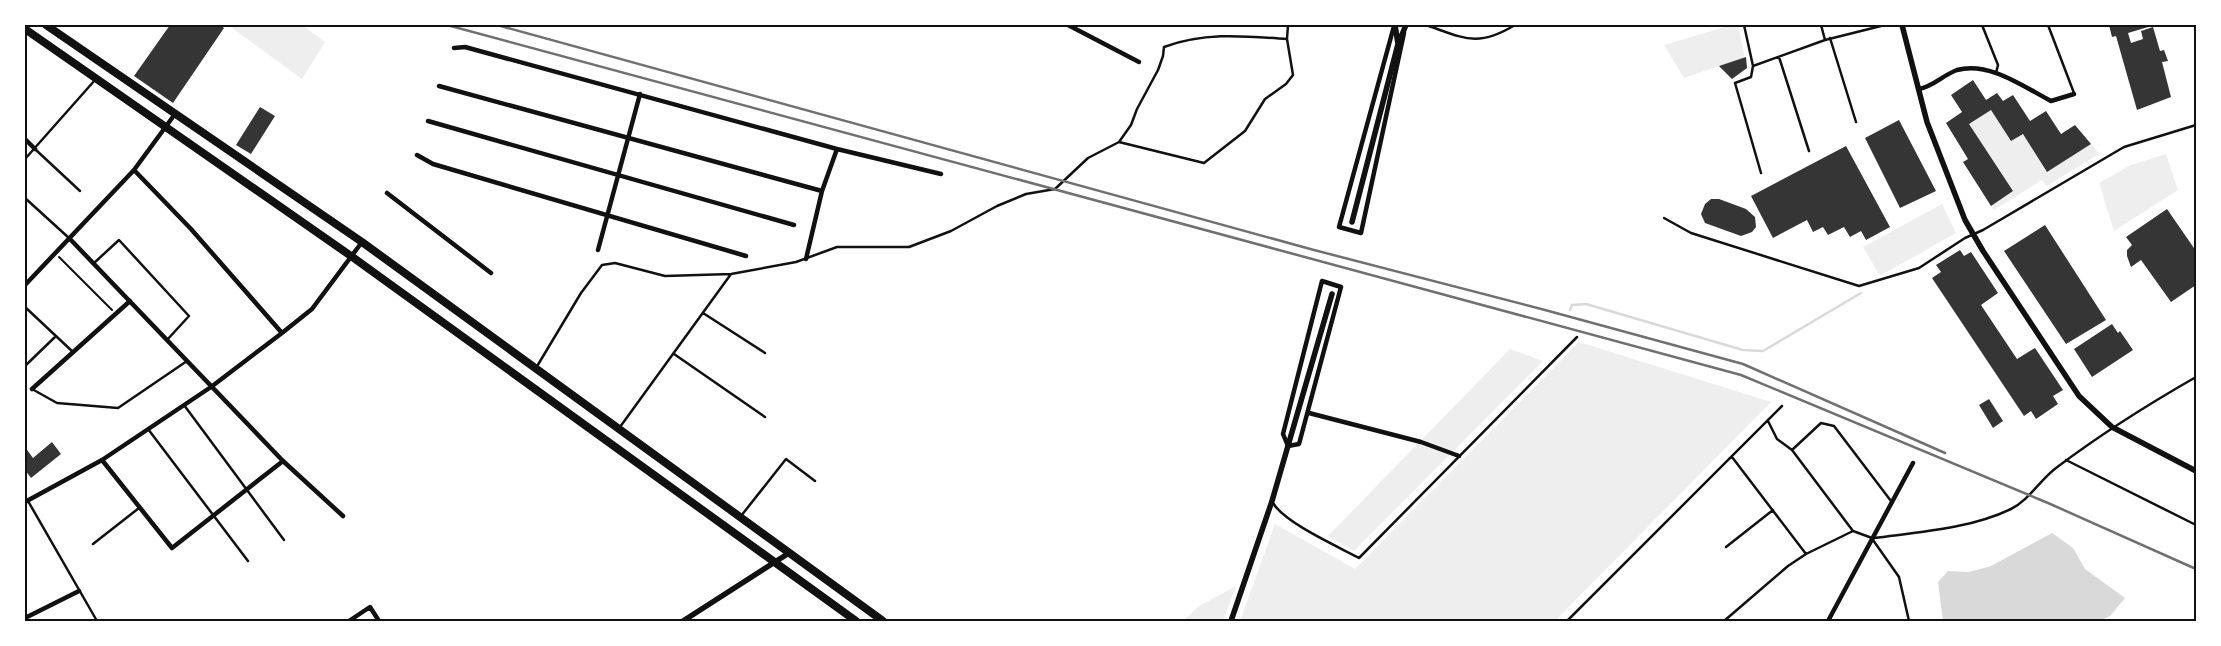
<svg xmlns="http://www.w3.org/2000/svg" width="2221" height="646" font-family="Poppins,sans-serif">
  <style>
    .green { fill: #eee }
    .water { fill: #d9d9d9 }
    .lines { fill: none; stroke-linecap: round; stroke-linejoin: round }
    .stream { stroke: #d9d9d9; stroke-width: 2.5 }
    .building { fill: #353535 }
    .path { stroke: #111; stroke-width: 2 }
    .service { stroke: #111; stroke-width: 2.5 }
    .minor { stroke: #111; stroke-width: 4.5 }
    .tertiary { stroke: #111; stroke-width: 5.5 }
    .primary { stroke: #111; stroke-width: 8 }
    .rail { stroke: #707070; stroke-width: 2.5 }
    .neatline { fill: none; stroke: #111; stroke-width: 2 }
  </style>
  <rect width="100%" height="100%" fill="#fff"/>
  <path class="green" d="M228 25H302L325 42 302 79Z
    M1732 25H1738L1747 68 1732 79 1719 66 1684 78 1664 45Z
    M1991 110 2011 141 2023 134 2047 172 2091 144 2099 154 2047 186 2042 180 1994 210 1991 206 2013 191 1969 124Z
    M2166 154 2178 190 2114 231 2099 183 2131 165Z
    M1942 204 1956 233 1880 276 1863 247Z
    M1579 342 1771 402 1555 621H1240L1275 524 1355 569Z
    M1510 349 1543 361 1354 551 1328 536Z
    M1236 586 1223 621H1183L1199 606Z"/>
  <path class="water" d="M2052 533 2073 548 2085 569 2125 598 2110 616 2100 621H1943L1938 582 1948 571 1969 572 1991 566Z"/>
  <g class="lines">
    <path class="stream" d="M1570 310 1572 305 1586 304 1743 350 1763 351 1861 293"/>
  </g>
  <path class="building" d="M170 25H220L224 28 173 103 134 76Z
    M2109 25H2155L2128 33 2131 43 2143 39 2141 31 2153 27 2160 51 2164 50 2168 61 2162 62 2171 97 2137 110 2116 36 2112 37Z
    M1746 57 1747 68 1732 79 1719 66Z
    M1973 80 1986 100 1997 93 2003 101 2013 95 2030 121 2046 111 2061 134 2075 125 2091 144 2047 172 2023 134 2011 141 1991 110 1969 124 2013 191 1991 206 1963 162 1968 159 1946 123 1962 112 1951 95Z
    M260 107 275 116 251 154 236 145Z
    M1899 120 1936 191 1900 208 1865 138Z
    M1846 146 1890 227 1866 240 1861 231 1850 237 1844 227 1828 235 1823 227 1813 232 1807 220 1773 238 1751 196Z
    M1711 199H1719L1746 209 1755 217 1756 227 1752 232 1741 236 1705 223 1701 214 1705 204Z
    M2167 209 2196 251V285L2171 302 2141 260 2131 267 2127 256V250L2132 245 2126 237Z
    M2045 225 2106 320 2066 344 2004 251Z
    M1960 250 1964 256 1971 252 1998 293 1981 305 2017 359 2035 348 2063 390 2053 396 2058 404 2036 419 2031 411 2024 416 1932 278 1941 272 1936 265Z
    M2112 324 2118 333 2120 331 2133 350 2092 377 2074 349Z
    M1989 399 2003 421 1993 428 1979 405Z
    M52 442 61 454 31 478 25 470V447L33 458Z"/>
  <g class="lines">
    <path class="path" d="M59 257 112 310"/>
    <path class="service" d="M1426 25C1464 38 1477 48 1515 25
      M1744 25 1753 66 1825 40 1885 25
      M1821 25 1825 40
      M1982 25 1998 65 1996 73
      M2048 25 2074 93
      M2195 25 2196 29
      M1830 38 1856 122
      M1779 57 1809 151
      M1753 66 1751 77 1735 83 1761 173
      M1119 142 1204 163 1245 131 1265 99 1286 84 1293 75 1287 39
      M36 150 80 191
      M25 159 95 80
      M25 198 69 238
      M1664 218 1691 233 1859 286 1919 268 1965 238 1983 230 2124 147 2196 125
      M94 263 119 240 189 316 167 340
      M25 307 73 352
      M703 313 765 353
      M674 354 765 417
      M25 366 56 336
      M536 368 581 293 602 265 615 263 665 276 731 274 796 262 837 247H909L951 231 997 206 1026 194 1055 189 1088 158 1119 142 1131 125 1137 109 1158 70 1163 56 1164 47C1205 32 1244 36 1287 39L1288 25
      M32 389 57 403 118 408 187 361
      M184 405 284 540
      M1768 421 1777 439 1792 450 1853 531
      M620 427 731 274
      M148 429 248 561
      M1792 450 1821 423 1834 426 1891 501
      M1732 457 1806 554
      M2066 460 2196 525
      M28 501 97 621
      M1273 503C1285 523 1337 546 1359 558L1577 337
      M741 516 786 459 815 481
      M1874 538C1919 532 1969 529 2011 509 2029 500 2040 480 2056 468 2101 434 2147 405 2196 377
      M1873 540 1899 577 1909 621
      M93 544 139 508
      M1726 547 1773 510
      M1567 621 1782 406
      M1724 621 1788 566 1806 554 1853 531 1872 538"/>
    <path class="minor" d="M1068 25 1139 62
      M1394 26 1339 227 1361 233 1404 33
      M454 48 465 47 837 149 941 174
      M439 86 822 191
      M1919 89C1934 86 1943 75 1957 70 1989 61 2024 87 2051 101L2074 94
      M428 121 794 225
      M25 139 35 149
      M417 155 433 164 746 256
      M134 170 191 229 282 333
      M387 193 491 273
      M70 239 283 461 343 516
      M598 250 640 94
      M806 259 822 191 837 149
      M1322 281 1341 287 1299 444 1288 446 1283 434Z
      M25 285 134 170 175 114
      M32 389 130 301
      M1309 413 1421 442 1459 456
      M102 460 172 548 283 461
      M25 502 102 460 211 387 282 333 312 309 362 242
      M25 618 79 591
      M349 621 370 607 379 621
      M1828 621 1913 463"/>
    <path class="tertiary" d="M1395 25 1398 44
      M1902 25 1927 122 1965 220 1983 251 2079 396 2112 427 2196 471
      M1352 222 1398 44 1406 25
      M683 621 789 553
      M1231 621 1272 501 1332 294"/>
    <path class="primary" d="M46 25 362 242 883 621
      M25 29 351 256 856 621"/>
    <path class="rail" d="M447 25 1741 375 2048 503 2196 569
      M497 25 1314 250 1545 310 1743 364 1945 453"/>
  </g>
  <rect width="2221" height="646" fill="none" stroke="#ffffff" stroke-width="52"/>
  <rect x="26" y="26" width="2169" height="594" class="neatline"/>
</svg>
